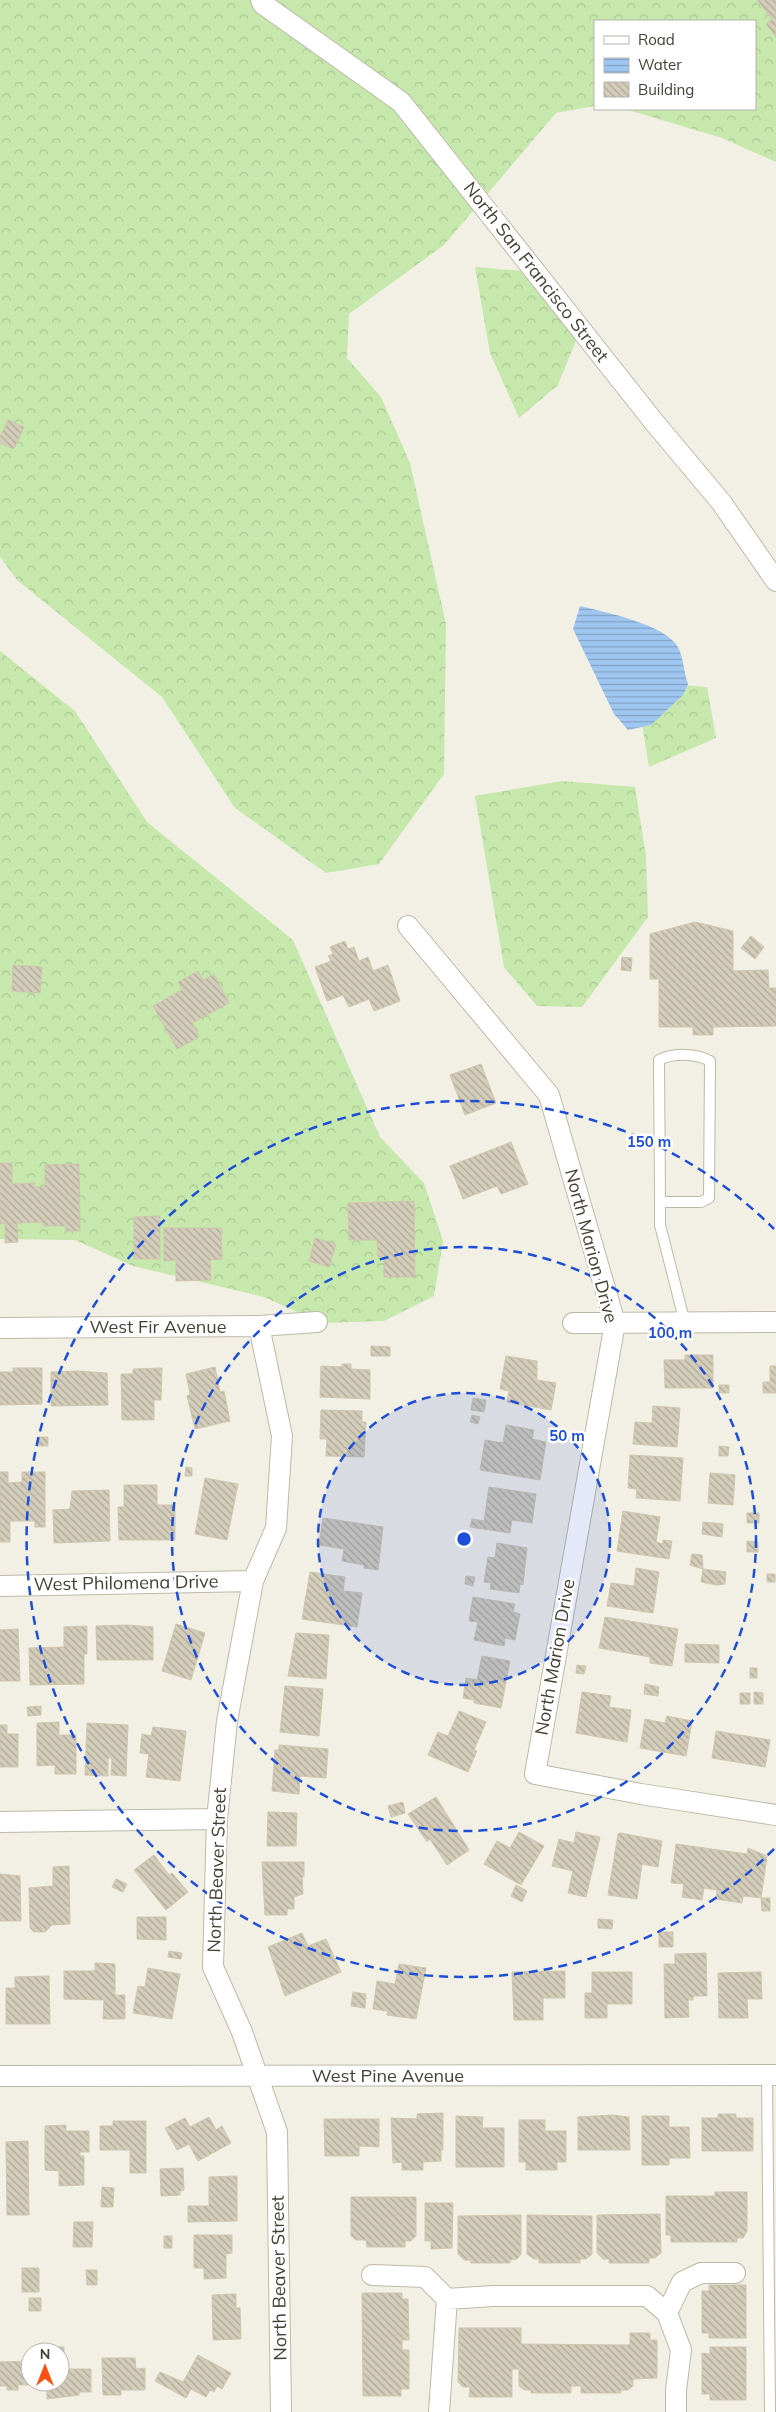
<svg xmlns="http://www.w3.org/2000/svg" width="776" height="2412" font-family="Mulish,sans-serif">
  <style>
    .forest { fill: url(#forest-crowns) }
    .water { fill: url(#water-rules) }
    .building { fill: url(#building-back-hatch); stroke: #cfc6ad }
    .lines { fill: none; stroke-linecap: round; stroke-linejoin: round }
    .lane-casing { stroke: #beb9a7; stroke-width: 12 }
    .street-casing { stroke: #beb9a7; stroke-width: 22 }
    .lane { stroke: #fff; stroke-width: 10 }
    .street { stroke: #fff; stroke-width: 20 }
    .ring { fill: none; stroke: #1d4ed8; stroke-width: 2.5; stroke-dasharray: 9 6 }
    .labels { text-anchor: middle; stroke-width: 5; stroke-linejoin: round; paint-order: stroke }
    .street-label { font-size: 18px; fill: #454034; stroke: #fff }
    .centre { fill: #1d4ed8; stroke: #fff; stroke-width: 2.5 }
    .ring-label { font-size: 15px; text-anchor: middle; font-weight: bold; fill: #1d4ed8; stroke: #fff; stroke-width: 5; stroke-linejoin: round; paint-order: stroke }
  </style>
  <defs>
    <pattern id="forest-crowns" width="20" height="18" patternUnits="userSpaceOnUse" patternTransform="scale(1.25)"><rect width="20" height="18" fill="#c6e8ac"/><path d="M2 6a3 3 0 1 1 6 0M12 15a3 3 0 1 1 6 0" fill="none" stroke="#abc895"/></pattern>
    <pattern id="water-rules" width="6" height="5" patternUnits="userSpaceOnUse" patternTransform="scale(1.25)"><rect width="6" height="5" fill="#9fc6f1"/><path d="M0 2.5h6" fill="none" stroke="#83a2c4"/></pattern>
    <pattern id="building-back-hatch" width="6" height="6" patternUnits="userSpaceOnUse" patternTransform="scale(1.25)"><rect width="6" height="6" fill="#d4cdba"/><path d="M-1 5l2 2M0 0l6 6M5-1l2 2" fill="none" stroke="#aea898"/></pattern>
  </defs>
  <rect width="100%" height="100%" fill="#f2f0e4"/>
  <path class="forest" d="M0 0H776V162L722 138 625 109H755V21H595V106L556 113 444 245 349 314 347 358 381 397 410 463 446 624 444 774 379 864 326 873 235 808 162 697 17 580 0 557Z
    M475 267 548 273 577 338 558 385 519 418 490 353Z
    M0 651 75 711 147 822 293 940 380 1137 424 1183 443 1241 434 1296 384 1321 322 1323 264 1297 133 1266 75 1240 0 1239Z
    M635 681 707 687 716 738 649 767Z
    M562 781 635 787 646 856 648 917 582 1007 537 1006 504 967 475 796Z"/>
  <path class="water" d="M580 606C604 612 665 624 678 647 683 656 684 673 688 684L683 695 651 725 628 730 614 714 573 629Z"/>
  <path class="building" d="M757 0H776V37L766 24 772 19Z
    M8 420 24 427 14 449 0 443V437Z
    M695 922 733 931V971L768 970 769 988H776V1026L713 1027V1035H693V1027H659V979H650V934Z
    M751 936 764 947 755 959 741 948Z
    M345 941 348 949 354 947 359 961 368 957 373 971 388 965 400 1001 374 1011 369 999 349 1007 343 995 327 1001 315 967 331 961 328 956 333 954 330 947Z
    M622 957 632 958 631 971 621 970Z
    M13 965 42 967 40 993 12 991Z
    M198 971 203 980 214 974 229 1003 192 1023 199 1037 177 1049 153 1006 182 990 178 982Z
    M481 1064 496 1103 465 1115 450 1075Z
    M511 1142 528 1184 501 1194 497 1186 463 1199 450 1166Z
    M0 1163H12V1184L35 1183V1187H45V1165L79 1164 80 1231H66V1226H43V1222L17 1223 18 1242 5 1243V1223L0 1224Z
    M414 1201 415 1277H384V1257H378L377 1240H349L348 1203Z
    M160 1216V1259H134V1217Z
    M164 1228H221L222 1259 210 1260 211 1280 176 1281V1260L164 1261Z
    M315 1238 336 1244 329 1267 309 1261Z
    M371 1346 390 1347V1356H371Z
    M685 1355H713V1388H665L664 1360H685Z
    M506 1356 537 1361V1380L556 1383 551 1410 507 1402 509 1391 500 1389Z
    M342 1364H351V1369L370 1370V1399L320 1397 321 1366 342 1367Z
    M770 1366H776V1393H770Z
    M215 1367 220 1392 224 1391 230 1421 195 1429 187 1396 190 1394 186 1374Z
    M13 1368H42V1404L0 1405V1372H13Z
    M162 1368 161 1400H154V1420H122L121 1374H133V1369Z
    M78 1371 107 1373 108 1405 51 1406V1372Z
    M763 1382H769L770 1393H763Z
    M719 1385H729V1393H719Z
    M473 1398 486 1400 484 1412 471 1410Z
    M653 1406 680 1408 677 1447 633 1444 635 1422 652 1423Z
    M321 1410 362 1411V1422H366L364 1457 326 1456 327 1439H320Z
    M472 1415 480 1417 478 1424 470 1422Z
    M506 1425 534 1430 532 1439 546 1442 540 1480 480 1470 485 1440 503 1443Z
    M37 1437H48V1446H37Z
    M719 1446 729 1447 728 1456H719Z
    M630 1455 683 1458 680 1501 636 1498 637 1489 628 1488Z
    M186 1467 192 1468V1476H185Z
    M0 1472H8V1483L22 1482V1472H45V1527H35V1521H10V1542H0Z
    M710 1473 735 1475 733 1505 708 1503Z
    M205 1478 238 1484 227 1540 195 1534Z
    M124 1485H157V1505H175V1540H119L118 1507H124Z
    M489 1487 536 1494 532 1523 512 1520 510 1533 470 1527 472 1519 484 1521Z
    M109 1490 110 1541 54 1543 53 1510 70 1509 72 1491Z
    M623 1511 660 1517 656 1542 663 1544V1540L672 1541 669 1559 617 1551Z
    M747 1513H759V1523H747Z
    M323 1518 383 1527 378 1570 364 1568V1565L342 1561 344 1549 319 1545Z
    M703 1522 723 1524 722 1537 702 1534Z
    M747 1541 758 1542V1552H747Z
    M497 1543 527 1548 523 1585 520 1584 519 1593 490 1589 491 1583 484 1582 488 1557 495 1558Z
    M692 1554 702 1555 703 1569 690 1565Z
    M636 1568 659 1572 653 1613 607 1606 611 1583 634 1586Z
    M703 1569 719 1571 717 1585 701 1582Z
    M719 1571 726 1572 725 1584 717 1585Z
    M310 1572 345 1577 343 1591 362 1593 357 1627 302 1619Z
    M767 1574H775V1582H767Z
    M466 1576 475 1577 473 1586 465 1584Z
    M473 1597 515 1604 513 1612 520 1614 515 1640 505 1638 504 1646 474 1640 478 1622 469 1621Z
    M605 1617 678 1629 672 1666 650 1663V1657L599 1648Z
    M176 1624 205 1633 191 1680 162 1671Z
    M127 1625 153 1627V1660H97L96 1626Z
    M87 1626V1654H84V1684L30 1685 29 1648 64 1647V1627Z
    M18 1629 20 1681H0V1630Z
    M296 1633 329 1635 326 1679 288 1676Z
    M685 1644 719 1645V1663L685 1662Z
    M482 1656 510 1661 501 1708 474 1703V1700L463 1698 466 1678 477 1680Z
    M577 1665 586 1666 584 1674 576 1673Z
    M750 1668H757V1678H750Z
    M645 1684 659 1687 658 1696 644 1694Z
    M285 1686 323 1689 319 1736 280 1732Z
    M582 1692 611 1696 609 1707 631 1710 627 1742 576 1733Z
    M754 1692 763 1693V1704H754Z
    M740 1693H750V1704H740Z
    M41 1706V1715L28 1716 27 1707Z
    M459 1711 486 1722 474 1750 477 1751 468 1772 428 1755 438 1732 448 1736Z
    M667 1716 692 1721 686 1756 640 1748 645 1719 665 1723Z
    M59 1722V1735H76V1774H55V1765L37 1766V1723Z
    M87 1723 128 1725 126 1776 111 1775 112 1758H108V1776L85 1775Z
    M0 1725H7V1734H18V1767H0Z
    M153 1727 186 1731 180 1781 146 1777 149 1754 140 1753 142 1734 151 1736Z
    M716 1731 770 1740 765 1767 712 1758Z
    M279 1745 328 1749 326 1778 300 1776 299 1794 272 1791 275 1750H279Z
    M436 1797 469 1850 447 1865 430 1839 427 1842 408 1814Z
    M403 1802 405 1813 391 1817 388 1806Z
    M268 1812 297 1813 296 1846H267Z
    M519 1832 544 1846 521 1885 484 1864 497 1841 510 1848Z
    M576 1832 600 1837 586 1897 568 1893 573 1871 552 1866 559 1839 574 1843Z
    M621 1833 662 1841 658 1867 642 1864 637 1899 608 1895 618 1834Z
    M676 1844 747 1854 748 1848 767 1856 761 1898 743 1896 742 1903 716 1899 717 1890 704 1888 702 1900 682 1897 684 1884 671 1883Z
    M154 1855 169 1875 172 1873 188 1892 166 1910 134 1870Z
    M262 1862H304V1877H302L303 1894 294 1897V1909H287V1915H265Z
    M69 1866 70 1924 52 1925 45 1932H34L30 1928 29 1888 53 1886V1867Z
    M0 1874 20 1876 21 1921H0Z
    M116 1879 127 1884 123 1892 112 1887Z
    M516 1885 527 1891 522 1902 511 1896Z
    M761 1898H770V1911H762Z
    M137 1917H166V1940L137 1939Z
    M598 1919 613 1920 612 1929 598 1928Z
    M659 1932H673V1947H659Z
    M302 1933 308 1946 326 1939 341 1972 285 1996 268 1947Z
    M169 1951 182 1953 181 1959 168 1957Z
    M706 1953 707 1996H693V2000H688L689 2017 665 2018 664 1964H675V1954Z
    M95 1963 115 1964V1995H125V2019H103L104 2000 64 1999V1971H95Z
    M399 1964 426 1968 416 2019 387 2015 388 2011 373 2009 377 1981 395 1984Z
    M148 1968 180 1974 172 2019 133 2013 138 1986 145 1987Z
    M565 1971V1998H543V2020H514L512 1972Z
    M592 1972H632V2004H607V2018H585V1993H592Z
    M761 1972 762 1999H747L748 2018H719L718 1973Z
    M49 1976 50 2024H6V1988H15V1977Z
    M353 1992 366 1994 365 2008 351 2006Z
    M443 2113V2150H441V2161L423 2162V2170H402V2162L393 2163 391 2118 417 2119V2114Z
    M718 2114H736V2118H753V2151H702V2118H718Z
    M612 2115 629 2117 630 2150H578V2117Z
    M456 2116 483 2117 482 2128H504V2167H456Z
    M642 2116H669V2127H689L690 2158H669V2165H642Z
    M209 2117 216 2130 222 2126 231 2143 198 2161 189 2144 177 2150 165 2128 185 2118 190 2127Z
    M324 2119H379V2147L359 2146V2156H325Z
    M519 2120H545V2131H566V2162H557V2170H526V2162H519Z
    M113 2121H146V2173H130V2150H100V2126H113Z
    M66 2125V2131H89V2152H80V2156H84V2185L59 2186V2171L45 2170V2126Z
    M28 2141 29 2215H7L6 2142Z
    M183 2168 184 2190 180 2191V2195L161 2196 160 2169Z
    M237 2176V2221L188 2222V2206H209V2177Z
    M102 2187 114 2188 113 2207H101Z
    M715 2192H747V2231L743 2238H737V2242H671V2235H666V2196H715Z
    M351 2197H416V2236L411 2241H405V2247H367L366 2240H356L351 2236Z
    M425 2203H453L452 2248 431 2249V2241H425Z
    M660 2214 661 2253 655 2258H649V2263H609V2259H603L597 2253V2215Z
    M521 2215V2254L517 2259 510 2260V2263H471L470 2260H464L458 2254V2216Z
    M527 2215 592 2216V2254L586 2259H580V2263H539V2259H534L527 2254Z
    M74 2222H93L92 2247H73Z
    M194 2235H232V2253L226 2254V2278L204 2279V2268H194Z
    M164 2236H172V2248H164Z
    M22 2268H39V2292H22Z
    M86 2270H97V2285H87Z
    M709 2285H746V2338H709V2333H702V2291H709Z
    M362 2293H402V2299H408L409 2340H402V2350H409V2389H401V2396H363Z
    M236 2294V2308H240L241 2339 213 2340 212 2295Z
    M29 2298H41V2311H29Z
    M459 2328H521V2344L630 2345V2333H650V2340H657V2378L633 2379V2386L628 2390H621V2393H581V2386H571V2393H531V2390H524L519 2386V2369H512V2397H469L470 2387H463L458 2382Z
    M46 2347H64V2369H91V2392H79V2395L47 2399V2382H60V2352H46Z
    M710 2347H746V2400H710V2394H702V2353L710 2354Z
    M198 2355 231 2373 222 2389 217 2386 214 2392 210 2390 206 2397 191 2389 186 2398 155 2381 160 2372 183 2382Z
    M102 2358H135L136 2369 145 2368V2390H121V2395H103Z
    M30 2361V2382H39V2385H18V2390H7V2386H0V2362Z"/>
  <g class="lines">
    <defs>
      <path id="lane" d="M660 1202H701L709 1198 710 1061C696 1053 673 1053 659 1060L660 1202V1225L685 1323
        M767 2075 770 2412"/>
      <path id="street" d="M261 0 263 4 401 102 654 422 721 502 776 581
        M408 926 549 1095 615 1323 535 1774 641 1794 776 1815
        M573 1323 776 1322
        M259 1326 282 1436 276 1528 253 1581 227 1721 217 1819 213 1967 242 2032 277 2132 281 2412
        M0 1328 259 1326 317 1322
        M0 1586 253 1581
        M0 1822 217 1819
        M0 2076 776 2075
        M372 2275 425 2277 447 2299
        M667 2313 682 2282 701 2273H735
        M439 2412 447 2299 493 2296H647L667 2313 681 2350 676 2390V2412"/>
    </defs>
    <use href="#lane" class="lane-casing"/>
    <use href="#street" class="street-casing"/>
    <use href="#lane" class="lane"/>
    <use href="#street" class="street"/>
  </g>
  <circle cx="464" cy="1539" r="146" fill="#1d4ed8" fill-opacity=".12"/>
  <g class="ring">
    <circle cx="464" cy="1539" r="146"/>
    <circle cx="464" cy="1539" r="292"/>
    <path d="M774 1849A438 438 0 1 1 774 1229"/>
  </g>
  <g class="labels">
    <g class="street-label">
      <text transform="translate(536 272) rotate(52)" y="6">North San Francisco Street</text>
      <text transform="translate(591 1246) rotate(75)" y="6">North Marion Drive</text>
      <text x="158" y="1333">West Fir Avenue</text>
      <text transform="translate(126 1583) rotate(-1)" y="6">West Philomena Drive</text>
      <text transform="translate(555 1657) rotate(-80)" y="6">North Marion Drive</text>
      <text transform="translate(217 1870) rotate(-88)" y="6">North Beaver Street</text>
      <text x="388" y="2082">West Pine Avenue</text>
      <text transform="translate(279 2278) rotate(-91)" y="6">North Beaver Street</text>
    </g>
  </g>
  <circle cx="464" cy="1539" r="8" class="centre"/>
  <g class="ring-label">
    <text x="649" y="1147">150 m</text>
    <text x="670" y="1338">100 m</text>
    <text x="567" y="1441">50 m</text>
  </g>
  <rect x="594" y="20" width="162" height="90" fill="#ffffff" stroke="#b5b3ae"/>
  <rect x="604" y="36" width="25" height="8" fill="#ffffff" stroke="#b5b3ae"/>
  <text x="638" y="45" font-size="15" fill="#454034">Road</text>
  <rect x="604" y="58" width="25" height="15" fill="url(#water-rules)" stroke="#b5b3ae"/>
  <text x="638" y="70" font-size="15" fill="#454034">Water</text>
  <rect x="604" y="82" width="25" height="15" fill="url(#building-back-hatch)" stroke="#b5b3ae"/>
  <text x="638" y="95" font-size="15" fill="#454034">Building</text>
  <g transform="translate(45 2367)"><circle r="24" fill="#ffffff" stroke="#b5b3ae"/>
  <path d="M0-4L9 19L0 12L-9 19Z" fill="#fc5012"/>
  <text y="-8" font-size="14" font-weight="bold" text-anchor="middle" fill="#454034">N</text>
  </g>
</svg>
